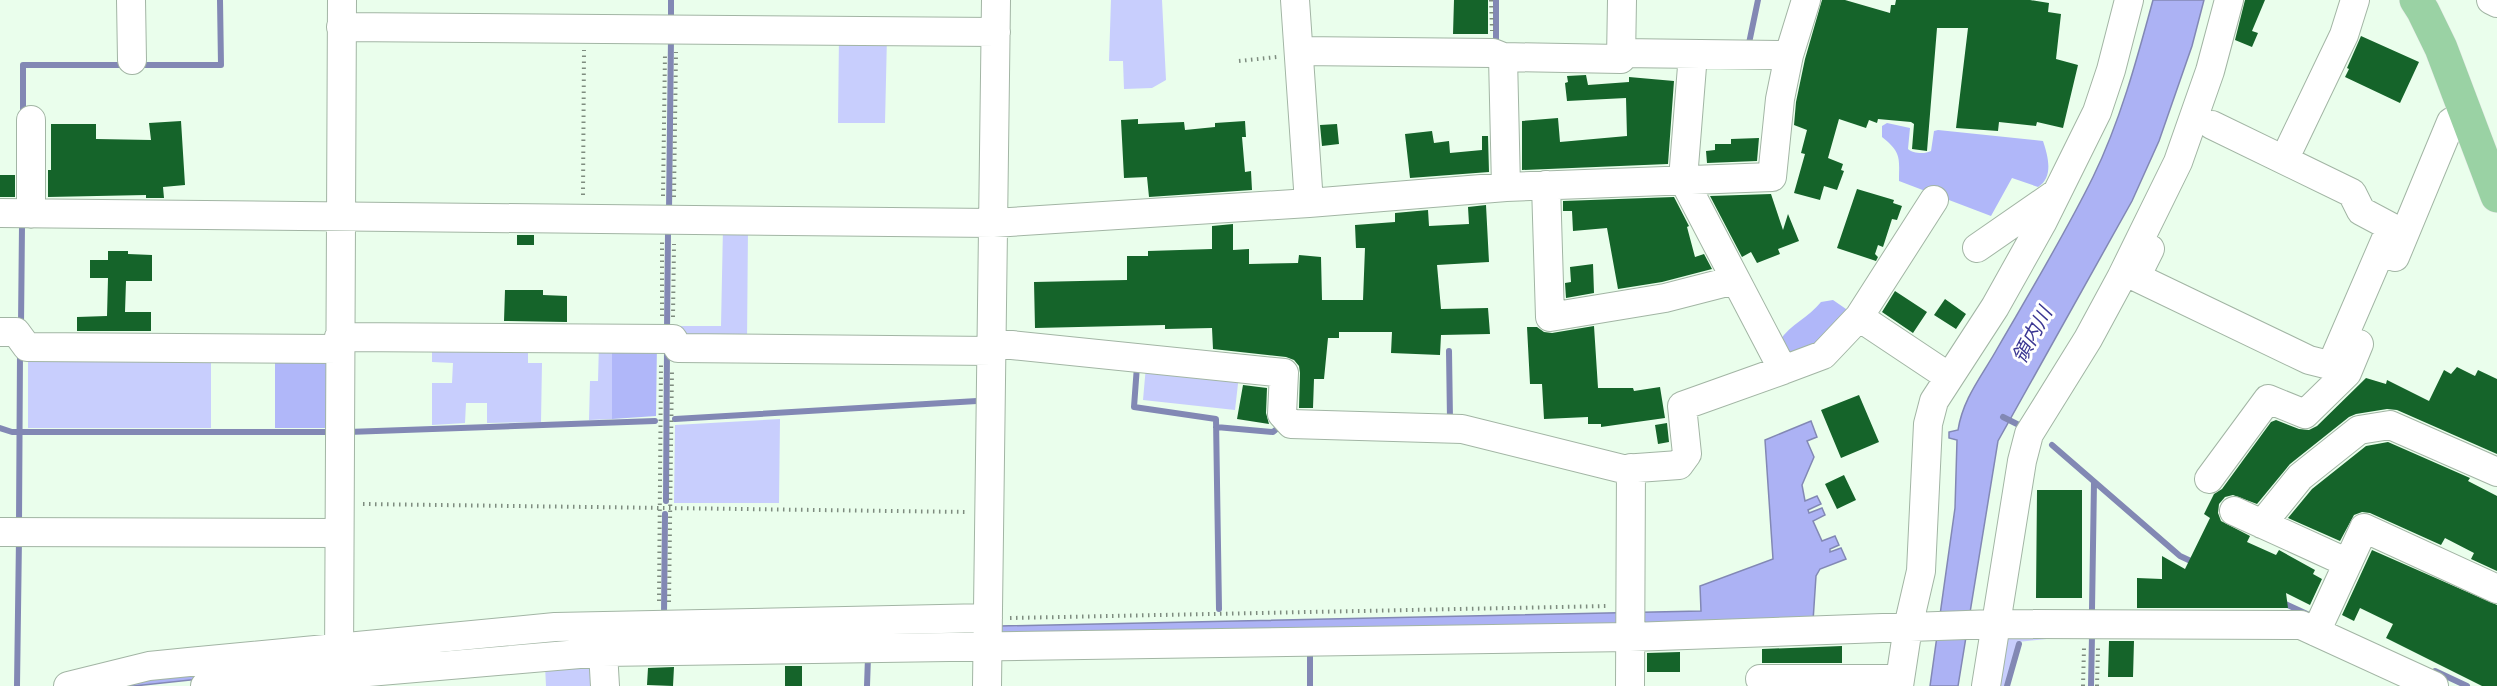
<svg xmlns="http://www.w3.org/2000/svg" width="2497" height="686" font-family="'Asap Condensed','Noto Sans JP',sans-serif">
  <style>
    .green { fill: #c8cefd }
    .forest { fill: #b0b7f9 }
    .water { fill: #acb2f4; stroke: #8288b4; stroke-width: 1.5 }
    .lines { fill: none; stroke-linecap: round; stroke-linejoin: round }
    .stream { stroke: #8288b4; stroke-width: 6 }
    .building { fill: #15642a }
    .minor-casing { stroke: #a2b5a4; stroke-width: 30 }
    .major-casing { stroke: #e9e9e9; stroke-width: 34 }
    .path { stroke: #7e8c7f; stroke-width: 4; stroke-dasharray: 1.5 4.5; stroke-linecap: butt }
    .minor { stroke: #fff; stroke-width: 28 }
    .major { stroke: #9ad2a4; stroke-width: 33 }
    .labels { text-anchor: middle; stroke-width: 6; stroke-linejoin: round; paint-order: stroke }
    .water-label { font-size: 20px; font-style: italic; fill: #3a3692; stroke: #fff }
  </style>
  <rect width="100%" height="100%" fill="#eafeec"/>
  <path class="green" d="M1111 0H1162L1166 80 1152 88 1124 89 1123 61H1109Z
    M839 35 887 36 885 123H838Z
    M723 227H748L747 343 677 339V326H721Z
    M432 340 528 342V363H542L541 422 487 423V403H466L465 423 432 425V383H452L453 363 432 362Z
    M599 343H612V419L589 420 590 381H598Z
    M28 350H211V428H28Z
    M1146 366 1239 375 1235 410 1143 400Z
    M780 419 779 503H674L675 425Z
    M2007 632 2066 637 2018 642 2006 686H1993Z
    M600 661 601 686H546L545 666Z"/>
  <path class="forest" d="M1887 123 1910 128 1908 149C1913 154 1926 154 1931 151L1934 131 1938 130 2043 141C2048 156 2054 177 2038 187L2012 178 1991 216 1899 181C1899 158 1902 153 1882 137V126Z
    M1833 300 1846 309V314L1820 348 1792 358 1780 340C1790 325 1809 317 1821 302Z
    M612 343H657L656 416 612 419Z
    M275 350H328L334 428H275Z"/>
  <path class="water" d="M2153 0H2204L2192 46 2159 141 2132 201 1998 441 1958 686H1930L1955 508 1957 440 1949 438V432L1958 430C1963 398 1982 376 1997 349 2030 292 2064 236 2093 177 2120 122 2137 59 2153 0Z
    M1811 421 1817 437 1807 441 1814 457 1802 485 1805 501 1817 496 1821 504 1808 510 1809 513 1822 508 1825 515 1813 521 1822 541 1835 536 1839 545 1830 549V552L1841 548 1846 559 1820 569 1816 576 1813 621 351 663 134 686H82L555 631 1000 626 1701 611 1700 586 1773 559 1765 440Z"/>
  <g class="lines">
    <path class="stream" d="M1496 0V45
      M671 21V0
      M1748 48 1758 0
      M139 65H221L220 0
      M23 115V65H125
      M669 211 671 38
      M21 325 22 226
      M667 331 668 234
      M1449 351 1450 420
      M1137 366 1134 407 1216 419 1219 609
      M2003 417 2021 426
      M675 419 977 401
      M1216 427 1273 432 1279 427
      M0 428 12 432H332
      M348 432 655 421
      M2052 445 2180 556 2195 563
      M666 501 667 349
      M19 524 20 352
      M2281 602 2307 614
      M2092 610 2094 482
      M664 615 665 514
      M2435 671 2467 686
      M17 686 19 538
      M867 686 868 657
      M1310 686V651
      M2007 686 2019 644
      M2091 686 2092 636"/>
  </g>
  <path class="building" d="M1454 0H1488V34H1453Z
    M1822 0H1845L1890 13 1891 5H1895L1896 0H2030L2049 3 2048 12 2061 14 2056 59 2078 65 2063 128 2037 122 2036 126 1999 122 1998 131 1956 128 1968 28H1937L1927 151 1912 149 1914 124 1911 122 1878 119 1877 123 1869 120 1866 128 1839 119 1828 158 1843 164 1841 170 1844 171 1837 190 1824 186 1820 200 1794 193 1805 154 1801 153 1807 130 1794 125 1796 102 1805 59Z
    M2245 0H2265L2252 31 2258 33 2252 47 2235 40Z
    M2361 36 2419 62 2400 103 2345 77 2349 69 2347 68Z
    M1586 75 1588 85 1629 82V77L1674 81 1668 164 1522 170V121L1558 118 1560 142 1627 136 1626 98 1567 101 1565 83 1568 82 1567 76Z
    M1138 119V124L1184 122 1185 130 1215 127V123L1245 121 1246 137H1242L1245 172 1251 171 1252 190 1149 197 1147 177 1124 178 1121 120Z
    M181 121 185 185 163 187 164 198H146V195L48 197V170H51V124H96V139L151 140 149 123Z
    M1337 124 1339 144 1322 146 1320 125Z
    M1432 131 1434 143 1449 141 1450 153 1482 150V136H1488L1489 172 1410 178 1405 134Z
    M1759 138 1757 161 1707 163 1706 151 1715 150V144H1731V139Z
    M0 175H15V197H0Z
    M1857 189 1894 200 1893 203 1902 206 1897 220 1892 219 1883 247 1878 245 1875 254 1878 257 1876 261 1837 248Z
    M1771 194 1783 230 1788 214 1799 241 1778 249 1780 254 1757 263 1751 252 1742 257 1710 196Z
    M1674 197 1689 226 1687 227 1695 257 1704 254 1712 269 1662 282 1618 289 1607 228 1573 231 1572 211H1563V201Z
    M1486 205 1489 262 1437 265 1441 309 1488 308 1490 334 1441 335 1440 355 1391 353 1392 332H1339V338H1328L1324 379H1314L1313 408H1299L1300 373 1299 366 1294 360 1286 357 1213 349 1212 328 1165 329V325L1035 328 1034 282 1127 280V256H1148V251L1212 249V226L1233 224V250L1249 249V264L1298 263 1299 255 1321 257 1322 300H1363L1365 248H1356L1355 225 1395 222V213L1428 210 1429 226 1469 224 1468 207Z
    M517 235H534V245H517Z
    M108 251H128V254L152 255V281H126L125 312H151V331H77V317L107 316 108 278H90V260H108Z
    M1593 264 1594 293 1566 298 1565 283 1571 282 1570 267Z
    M505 290H543V295L567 296V322L504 321Z
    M1895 291 1927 312 1913 333 1882 312Z
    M1945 299 1966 314 1956 329 1934 315Z
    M1594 326 1598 388H1633L1634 391 1660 387 1665 418 1601 427V424H1588V417L1544 419 1542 384H1530L1527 327H1537L1544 332 1552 333Z
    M2457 367 2475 376 2478 370 2497 379V454L2397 410 2387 409 2356 414 2349 417 2290 464 2257 504 2233 495 2225 497 2219 504 2218 513 2221 521 2250 536 2247 542 2276 555 2279 550 2315 570 2313 574 2322 579 2310 605 2286 593 2288 608H2137V578L2162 579V556L2185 569 2210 518 2204 514 2214 494 2222 489 2271 422 2276 420 2299 429 2309 430 2317 426 2366 378 2386 384 2387 380 2429 401 2444 370 2451 374Z
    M1243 385 1267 388 1266 413 1269 424 1237 419Z
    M1859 395 1879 442 1841 458 1821 410Z
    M1667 423 1669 442 1658 444 1655 425Z
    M2388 442 2470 478 2468 481 2497 496V571L2471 559 2474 553 2445 538 2441 545 2370 513 2362 512 2354 515 2340 541 2288 518 2312 489 2366 446Z
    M1844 475 1856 500 1837 509 1825 484Z
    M2037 490H2082V598H2036Z
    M2372 550 2497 605V686H2482L2386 638 2393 624 2360 608 2354 621 2342 615Z
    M2109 641H2134L2133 677H2108Z
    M1842 646V663H1762V649Z
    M1680 652V672H1647V653Z
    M785 666H802V686H785Z
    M674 667 673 686 647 685 648 668Z"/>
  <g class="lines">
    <defs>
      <path id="minor" d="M131 0 132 60
        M1295 0 1309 203
        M2491 0 2497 3
        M341 27 996 32
        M1299 51 1493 53 1503 57
        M1621 53 1789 55
        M1693 54 1683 179 1783 370 1823 355 1859 317 1934 200
        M2284 160 2344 35 2355 0
        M1546 185 1550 317 1665 298 1735 280
        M1506 187 1503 57 1621 59 1622 0
        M0 213 993 223 1309 203 1506 187 1772 177 1780 99 1789 55 1806 0
        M31 214V120
        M1977 248 2055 194
        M2150 249 2136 277 2309 360 2325 364 2334 359 2391 227 2361 211 2352 193 2212 125
        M2395 257 2451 122 2466 114
        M1859 317 1949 377
        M0 332H16L27 347 339 349
        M339 337 673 339 678 348 992 351
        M992 343 1284 373 1282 414 1291 424 1462 429 1623 469 1679 465 1687 454 1682 406 1783 370
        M2209 479 2268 399 2305 414 2347 373 2359 344
        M2234 511 2348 563
        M2262 524 2300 477 2359 430 2390 425 2497 472
        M0 532 339 533
        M2316 632 2364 528 2497 589
        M603 652 605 686
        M339 664 342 0
        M1760 679H1900
        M68 686 149 666 189 662 555 627 988 618
        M205 686 603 652 1630 637 1994 624 2301 625 2434 686
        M987 686 996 0
        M1630 686 1631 468
        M1899 686 1908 627 1921 571 1928 424 1934 401 1995 307 2042 223 2097 112 2111 70 2129 0
        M1986 686 2022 461 2029 434 2088 339 2121 278 2178 162 2210 71 2229 0"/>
      <path id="major" d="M2416 0 2423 11 2441 48 2497 196"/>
    </defs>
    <use href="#minor" class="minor-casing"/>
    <use href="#major" class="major-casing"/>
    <path class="path" d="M1491 0 1492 31
      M1239 61 1277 57
      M583 195 584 50
      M663 196 665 53
      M674 197 676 52
      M662 316V242
      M673 317 674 244
      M363 504 968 512
      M659 601 661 362
      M669 602 672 370
      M1010 618 1609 606
      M2083 686 2084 648
      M2097 686 2098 648"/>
    <use href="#minor" class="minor"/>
    <use href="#major" class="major"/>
  </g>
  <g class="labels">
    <g class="water-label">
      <text transform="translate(2032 335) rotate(-62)" y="7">領内川</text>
    </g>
  </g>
</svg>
